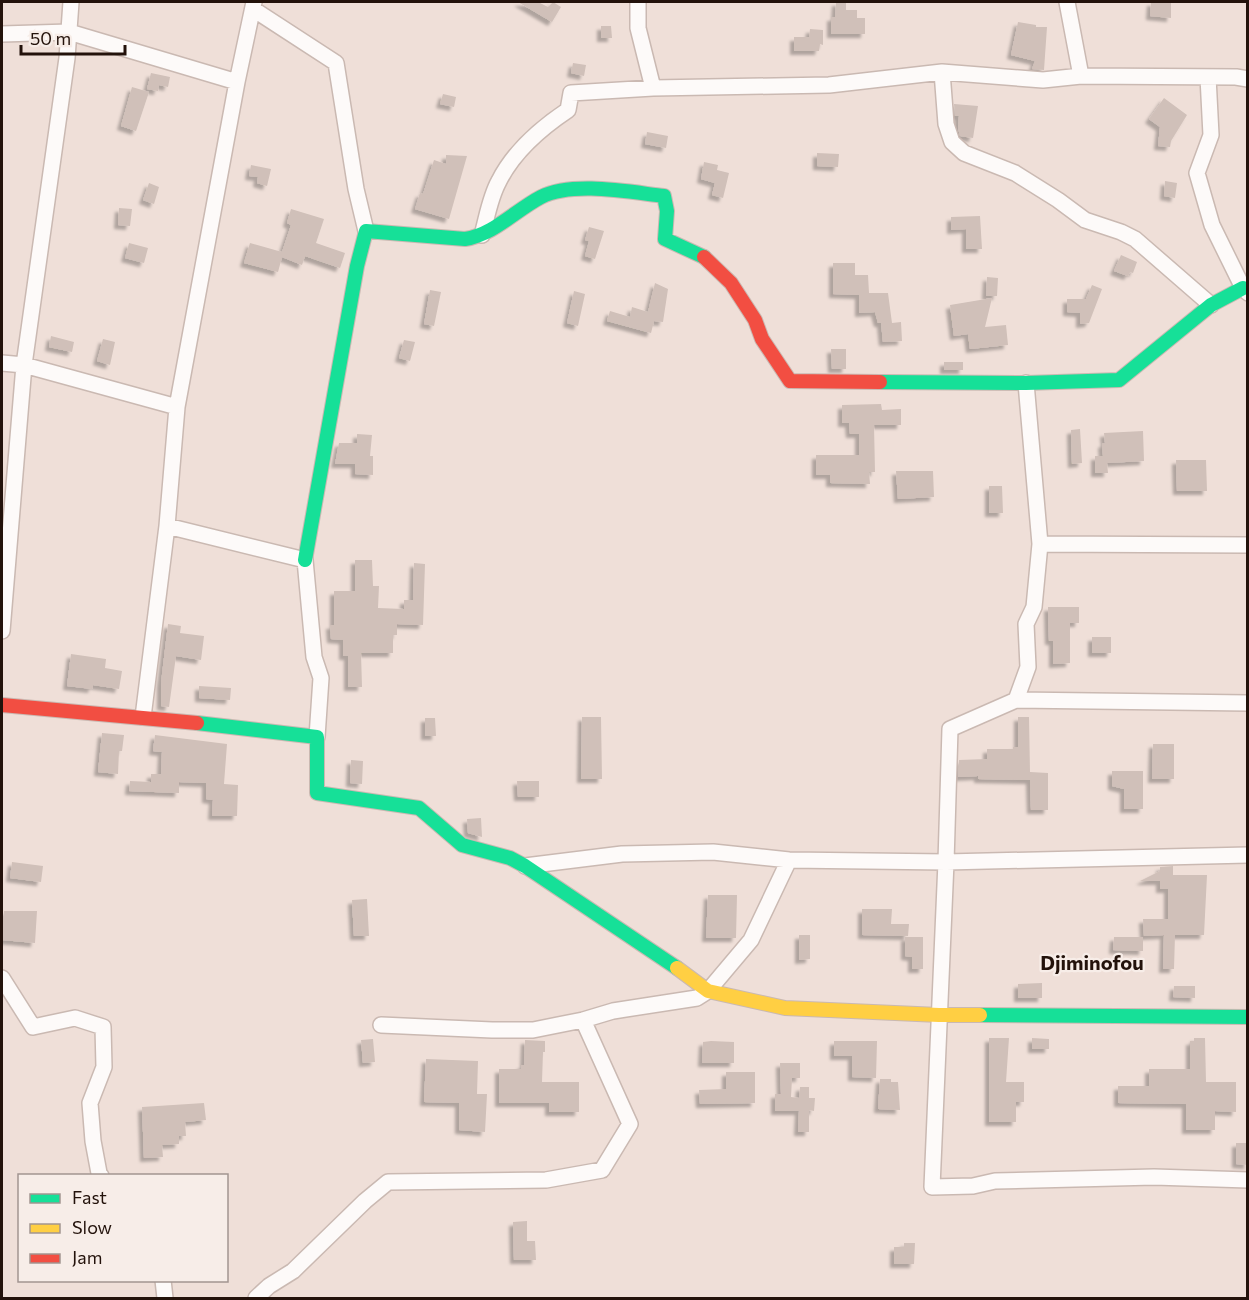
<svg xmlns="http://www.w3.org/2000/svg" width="1249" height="1300" font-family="Commissioner,sans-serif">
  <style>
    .building { fill: #d0c0b9; filter: url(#shadow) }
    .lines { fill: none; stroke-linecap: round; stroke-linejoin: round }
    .street-casing { stroke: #cab9b2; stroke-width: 18 }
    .fast-casing { stroke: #cab9b2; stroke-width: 16 }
    .slow-casing { stroke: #cab9b2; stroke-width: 16 }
    .jam-casing { stroke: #cab9b2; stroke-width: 16 }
    .street { stroke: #fdfaf9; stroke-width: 15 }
    .fast { stroke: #16e098; stroke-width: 14 }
    .slow { stroke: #ffcf43; stroke-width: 14 }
    .jam { stroke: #f24e42; stroke-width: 14 }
    .labels { text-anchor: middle; stroke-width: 4.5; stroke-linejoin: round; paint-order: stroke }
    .neighbourhood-label { font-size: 20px; font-weight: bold; fill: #23120b; stroke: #f7ede8 }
  </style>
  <defs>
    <filter id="shadow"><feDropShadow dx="-4" dy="4" stdDeviation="1.5" flood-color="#0004"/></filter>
  </defs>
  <rect width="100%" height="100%" fill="#efdfd8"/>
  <path class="building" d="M518 2H538L548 7 553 2 561 7 552 22Z
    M836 2 846 3V10H857V18H865V34H831V17H835Z
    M1151 2 1171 3V18L1150 16Z
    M1018 22 1036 25V27H1047L1044 70 1032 69 1035 61 1011 55Z
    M601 26H611L612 38H601Z
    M810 29 823 30V45L820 44 819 51H794V37H809Z
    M573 63 586 65 584 76 571 73Z
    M151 73 170 77 168 87 159 85 158 91 147 89Z
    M132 87 149 92 136 131 121 126Z
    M443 94 456 97 454 107 440 104Z
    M1164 98 1187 115 1171 141 1170 147 1158 146 1160 127 1149 119Z
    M954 104 978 106 973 138 960 136 958 128 959 116H955Z
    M647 132 668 136 666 148 645 144Z
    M817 153 839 154 838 167 817 166Z
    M446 155 467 156 449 219 415 209 420 193 423 194 434 160 446 164Z
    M704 162 718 165 717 170 729 173 723 198 712 195 715 183 701 179Z
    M251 165 271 169 267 186 257 183 258 177 249 176Z
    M1165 181 1177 183 1175 198 1164 196Z
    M149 183 159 187 154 204 143 200Z
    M119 208 132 209 130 226 118 225Z
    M291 209 324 219 316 243 345 253 340 268 305 256 302 265 282 257 278 272 244 263 250 243 282 252 291 225 287 223Z
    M980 216 982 249H966V229L951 230V217Z
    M589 227 604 231 595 259 585 256 589 241 585 240Z
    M129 243 148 248 144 263 125 258Z
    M1121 255 1137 262 1133 273 1130 272 1128 276 1114 271Z
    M833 263H855V275H868L869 293H888L892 323 901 322 902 341 883 342 881 323H878L875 312 859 313V295L833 294Z
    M987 277 998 278 997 296H986Z
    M655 283 668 289 663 322 654 321 651 333 607 321 610 311 630 317 632 307 648 312Z
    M1092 285 1102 289 1089 323 1080 324V313L1067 312V299H1086Z
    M430 290 441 292 434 326 424 324Z
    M574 291 585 294 578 326 567 323Z
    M992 298 985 327 1006 325 1008 345 970 349 968 334 954 336 950 305Z
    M51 336 74 342 72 352 49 347Z
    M103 339 115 342 110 365 97 361Z
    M404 340 415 342 410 361 399 358Z
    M831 349H846V369H832Z
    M944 362H963V370H944Z
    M881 404 882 410 901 409V425H874L875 472H869L870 484 830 483V475H816V455H859V434H850L849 423H842V405Z
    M1080 429 1082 463 1072 464 1071 430Z
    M1143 431 1144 461 1107 463 1108 473H1095V456H1103L1102 444 1105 443 1104 433Z
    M357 434 372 435 370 456H373V475L355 474V464H335L339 443H357Z
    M1176 460H1206L1207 491H1177Z
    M896 471H933L934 497 898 499Z
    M989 486H1002L1003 513H989Z
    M355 560H372L373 586H379L378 608 404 609V600H413L414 563 425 564 423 625 397 624V635H393V653H361L362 687H348V656H343V640L331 639 330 625H334V591H355Z
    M1048 607H1079V623H1070V663L1053 664V641H1049Z
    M168 624 181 626 180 633 204 636 201 660 176 656 169 707 161 706V683Z
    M1092 637H1111V653H1092Z
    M71 654 106 659 105 668 122 671 119 689 93 685 92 689 67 686Z
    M199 686 231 688 230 700 199 698Z
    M582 717H601L602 779H581Z
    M1018 717H1029L1030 772 1048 773V810H1031L1030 780 978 779V776L958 777 959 760 987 759V749H1013V747H1018Z
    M425 718H435L436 736H425Z
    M102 733 124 735 122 751H119L118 774 98 772Z
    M155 735 227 744 224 784 238 785 237 816H212L213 800 206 799V783L179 782V793L129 791 130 781 151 782V774H161L162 752 153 751Z
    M1153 744H1174V779H1152Z
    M351 760 363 761 362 784 350 783Z
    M1112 771H1143V809H1124V789L1112 786Z
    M517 781H539V797H518Z
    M481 818 482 837 468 833 467 819Z
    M12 862 43 866 41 882 10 878Z
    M1173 866V875H1207L1204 935H1175L1174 969H1163L1164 935 1144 936 1143 919H1168V889H1160V881H1140L1160 871V867Z
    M708 895H737L736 938H706Z
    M367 899 369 936H354L352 900Z
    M862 909H892L891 924H909L908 936 862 935Z
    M4 911H37L35 943 2 940Z
    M799 935H810V959L799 960Z
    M905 937H923V969H912V957L905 956Z
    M1114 937H1143V951L1113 950Z
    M1042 983V998H1018V984Z
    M1174 986H1195V998L1173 997Z
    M989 1038H1009L1006 1082H1024V1102H1016V1122H989Z
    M1032 1038 1049 1039V1049H1032Z
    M1194 1038H1205L1206 1082H1236V1112L1215 1111V1130H1186V1104L1118 1103V1086H1149V1069H1190V1041H1194Z
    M373 1039 375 1062 363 1063 361 1040Z
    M525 1040 545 1041V1052H543L542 1082H579V1112H549V1103H499V1069H521V1065H524Z
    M711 1041 734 1042V1063H702L703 1042Z
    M834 1041H877L876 1078 852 1077V1056H834Z
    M426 1059 478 1061 477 1094H487L485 1132 459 1130V1103L424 1102Z
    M780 1063H800V1078H792L791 1097 799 1098 800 1087H809V1098H815L814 1111 809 1110V1132H798L799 1111H775V1094H781Z
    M726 1072H755V1103L700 1104 699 1090 726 1089Z
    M880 1079H891V1082H898L900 1110 878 1109Z
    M204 1103 206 1120 185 1122 186 1136H179V1144L162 1145 163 1157 144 1158 142 1107Z
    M1236 1143H1248V1165L1236 1164Z
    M527 1221V1241H535L536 1260H514L513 1222Z
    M904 1243H915L914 1264H894V1247H904Z"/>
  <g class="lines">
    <defs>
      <path id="street" d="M254 2 237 82 177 407 167 526 305 560 314 657 321 678 317 737
        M638 2V28L653 88
        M1067 2 1081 76
        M253 9 336 63 356 189 366 231
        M2 34 69 32 237 82
        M942 72 946 124 952 142 964 153 1015 173 1058 200 1085 220 1121 232 1135 239 1211 305
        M1208 77 1211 135 1197 173 1212 225 1243 288 1248 293
        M482 235C487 217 490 197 499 181 514 151 541 128 568 110L571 93 653 88 829 85 942 72 1043 80 1081 76 1236 77 1248 79
        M2 363 24 365 177 407
        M1040 544 1248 545
        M2 631 24 365 67 58 71 2
        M1016 700 1248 703
        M143 717 167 526
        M1248 855 946 862 932 1187 973 1186 995 1181 1154 1177 1248 1180
        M525 866 622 854 713 852 789 860 946 862 950 729 1016 700 1028 667 1026 624 1034 607 1040 544 1026 383
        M2 978 33 1027 75 1018 103 1027 104 1067 90 1103 93 1141 99 1173 101 1176
        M381 1025 492 1030H533L583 1020 613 1011 697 998 708 991 751 940 789 860
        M163 1280 165 1298
        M256 1298 269 1286 293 1271 365 1201 388 1182 546 1180 602 1170 630 1124 583 1020"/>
      <path id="fast" d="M880 382 1026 383 1119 380 1211 305 1243 288
        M305 560 357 266 366 231 465 239C493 235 516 210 541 197 573 181 629 192 664 196L667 211 665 239 704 257
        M197 723 317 737V793L419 808 462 845 510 858 525 866 677 968
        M980 1015 1248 1017"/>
      <path id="slow" d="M677 968 708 991 785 1008 939 1015H980"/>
      <path id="jam" d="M704 257 731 283 755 320 762 339 790 381 880 382
        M2 705 197 723"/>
    </defs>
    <use href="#street" class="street-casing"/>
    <use href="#fast" class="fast-casing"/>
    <use href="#slow" class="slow-casing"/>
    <use href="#jam" class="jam-casing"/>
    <use href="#street" class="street"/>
    <use href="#fast" class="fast"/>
    <use href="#slow" class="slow"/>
    <use href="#jam" class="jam"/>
  </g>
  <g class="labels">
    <g class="neighbourhood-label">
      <text x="1092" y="970">Djiminofou</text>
    </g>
  </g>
  <rect width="1249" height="1300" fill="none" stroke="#23120b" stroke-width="6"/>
  <rect x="18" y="1174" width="210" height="108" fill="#f7ede8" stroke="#a29590" stroke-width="1.5"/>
  <rect x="30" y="1194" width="30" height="9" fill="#16e098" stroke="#a29590" stroke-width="1.5"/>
  <text x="72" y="1204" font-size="18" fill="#23120b">Fast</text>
  <rect x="30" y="1224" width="30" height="9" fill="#ffcf43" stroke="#a29590" stroke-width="1.5"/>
  <text x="72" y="1234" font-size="18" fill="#23120b">Slow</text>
  <rect x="30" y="1254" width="30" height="9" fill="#f24e42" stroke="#a29590" stroke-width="1.5"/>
  <text x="72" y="1264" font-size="18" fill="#23120b">Jam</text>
  <path d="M21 45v9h104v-9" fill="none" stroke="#23120b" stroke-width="3"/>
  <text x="30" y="45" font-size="18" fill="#23120b" stroke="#f7ede8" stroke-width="4.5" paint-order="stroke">50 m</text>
</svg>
